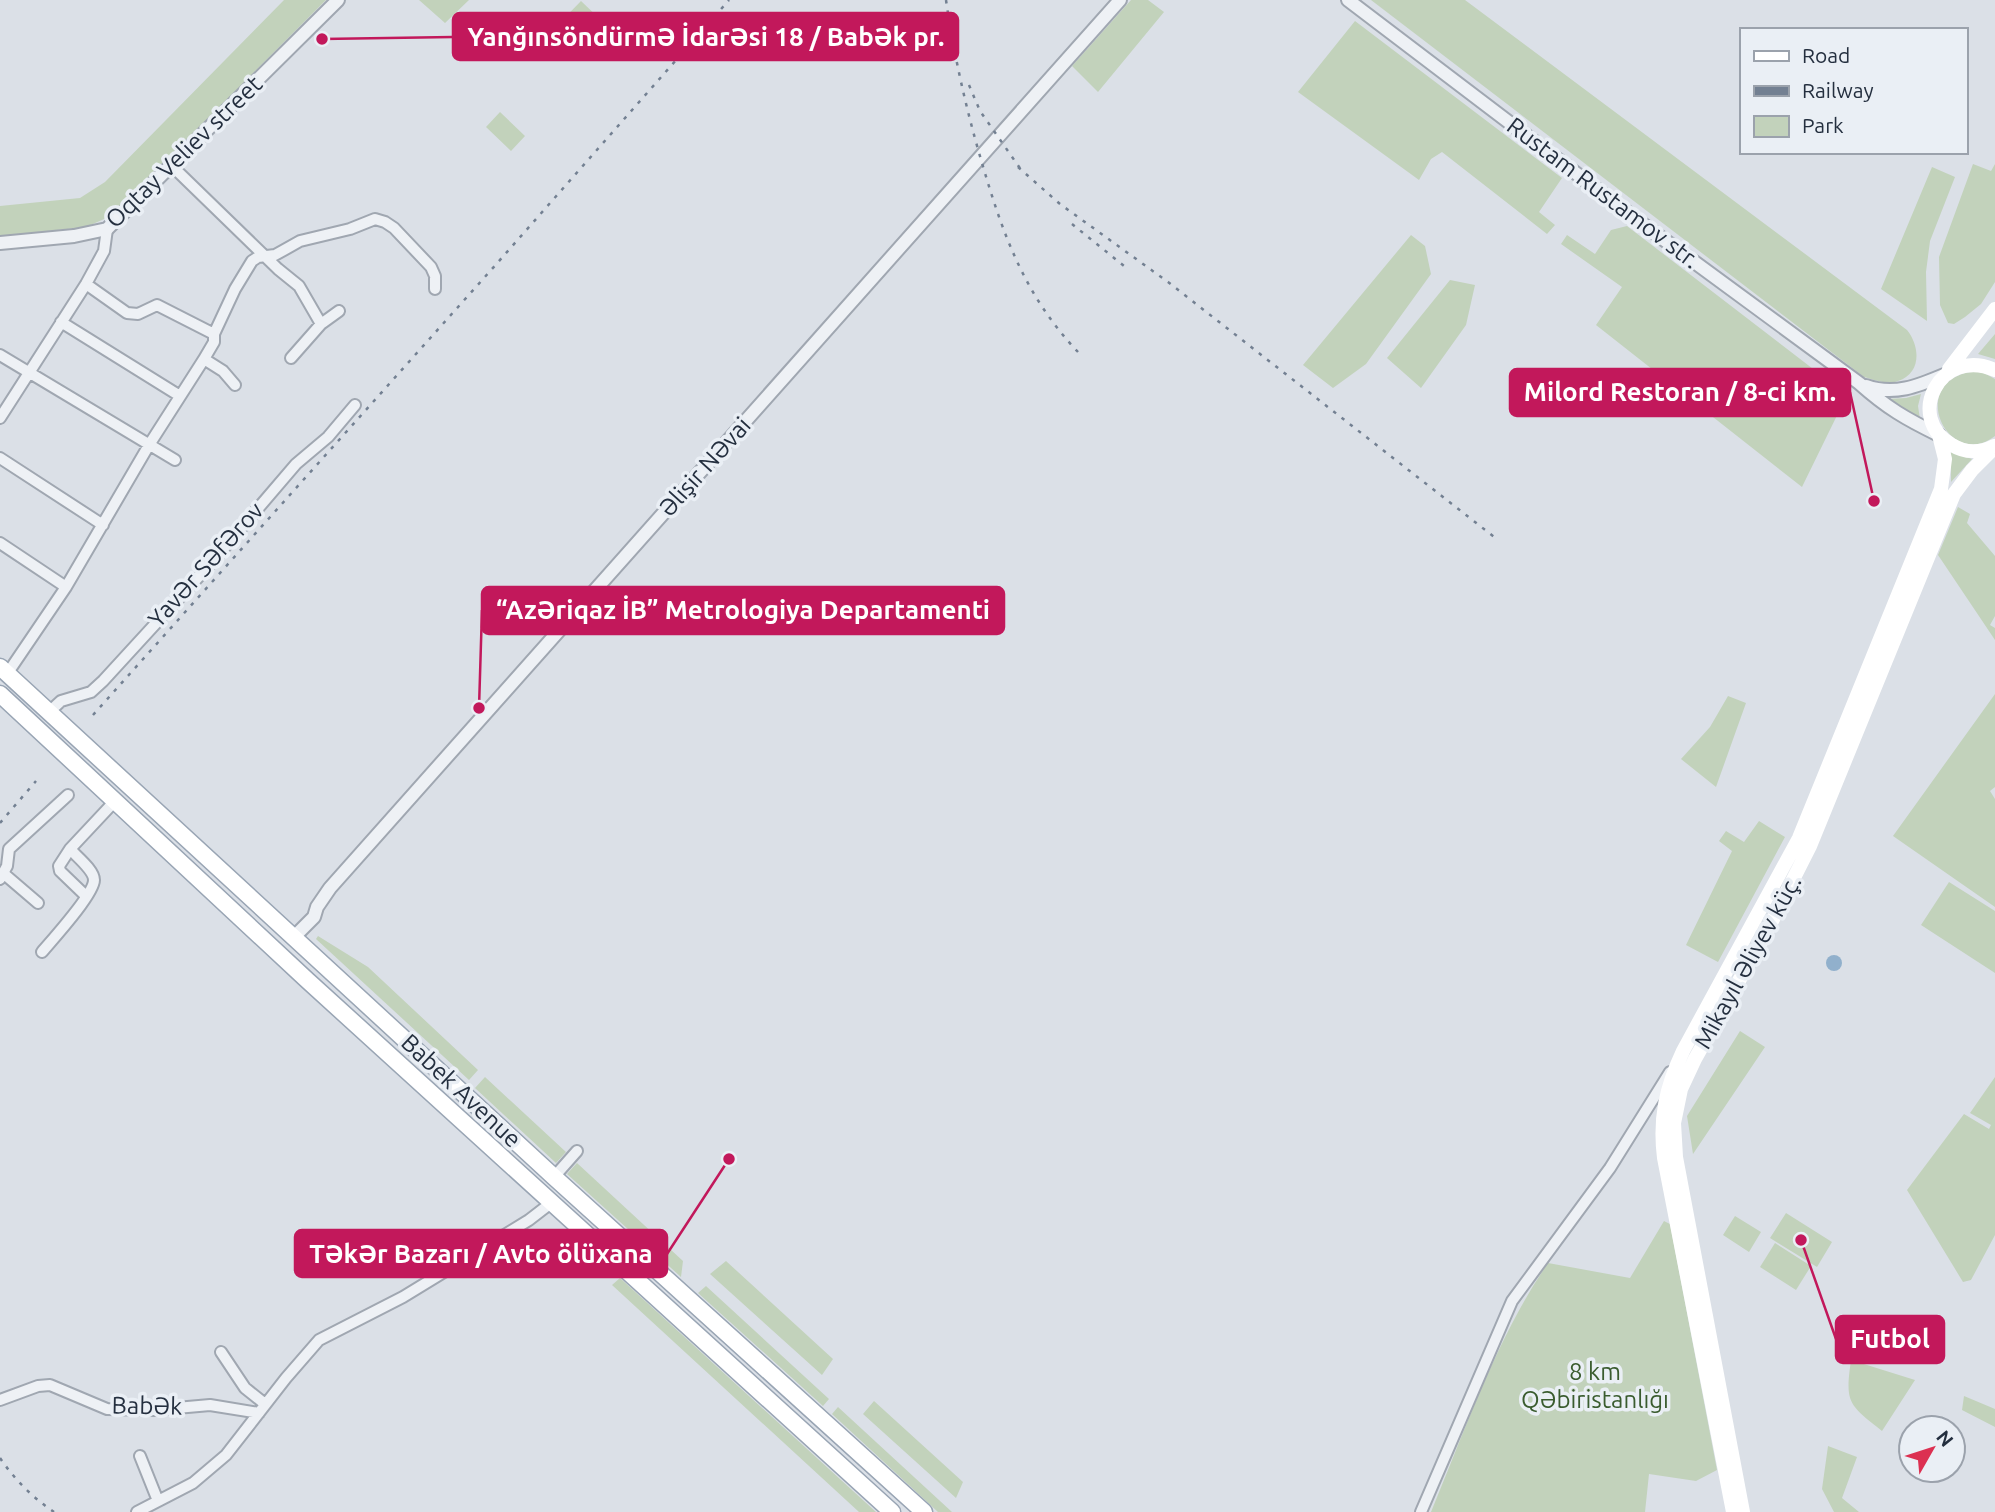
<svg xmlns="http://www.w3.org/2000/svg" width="1995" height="1512" font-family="Ubuntu,sans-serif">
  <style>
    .green { fill: #c2d2bb }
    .water { fill: #91b0cc }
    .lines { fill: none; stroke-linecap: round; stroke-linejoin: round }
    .minor-casing { stroke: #a0a7b1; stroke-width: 14 }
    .tertiary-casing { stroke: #a0a7b1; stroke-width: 16 }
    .primary-casing { stroke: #99a5b4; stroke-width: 19 }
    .minor { stroke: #eef1f5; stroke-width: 10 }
    .tertiary { stroke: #eef1f5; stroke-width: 12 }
    .secondary { stroke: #fff; stroke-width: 14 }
    .primary { stroke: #fff; stroke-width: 16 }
    .rail { stroke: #738092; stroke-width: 2.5; stroke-dasharray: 3.5 7; stroke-linecap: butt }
    .labels { text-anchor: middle; stroke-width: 7; stroke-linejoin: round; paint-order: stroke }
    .street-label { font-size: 24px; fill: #242f3f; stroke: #eaeff5 }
    .park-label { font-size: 24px; fill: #3a5c2f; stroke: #eaeff5 }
    .leader { fill: none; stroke: #c2185b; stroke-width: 2.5 }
    .callout-dot { fill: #c2185b; stroke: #eaeff5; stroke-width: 2.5 }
    .callout { fill: #c2185b; stroke: #c2185b; stroke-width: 2.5 }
    .callout-label { font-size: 26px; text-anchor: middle; font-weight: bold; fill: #fff }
  </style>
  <rect width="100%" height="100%" fill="#dbe0e7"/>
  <path class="green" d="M284 0H326L111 216 86 227 0 236V206L80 198 105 182Z
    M419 0H469L445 23Z
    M1131 0H1148L1164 12 1098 92 1072 66Z
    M1371 0H1465L1907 330C1920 346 1922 373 1898 381 1888 385 1874 380 1864 377Z
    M581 1 602 21 563 61 542 41Z
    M1355 21 1562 178 1539 212 1555 225 1547 234 1442 152 1431 159 1419 180 1298 92Z
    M500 112 525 136 511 151 486 127Z
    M1973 164 1991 171 1995 164V282L1981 304 1965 317 1954 324 1948 323 1940 305 1939 257Z
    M1932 167 1955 177 1930 241 1926 272 1927 321 1881 289Z
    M1627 226 1847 395 1802 487 1596 325 1622 287 1561 244 1567 235 1595 254 1611 230Z
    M1411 235 1425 246 1431 274 1366 364 1333 388 1303 365Z
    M1450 280 1475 285 1466 325 1421 388 1387 358Z
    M1995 334V359L1978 354Z
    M1974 371 1984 373 1995 379V436C1949 472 1904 382 1974 371Z
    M1921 394 1918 406 1920 419 1887 399 1906 398Z
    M1951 452 1972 459 1951 482Z
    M1958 507 1970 514 1967 523 1995 556V616L1990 625 1995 628V640L1938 555Z
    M1995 694V787L1990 791 1995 799V907L1893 836Z
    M1728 696 1746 703 1716 787 1681 759 1710 727Z
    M1759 821 1785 837 1718 962 1686 945 1732 851 1719 841 1726 831 1744 842Z
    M1949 882 1995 911V973L1921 925Z
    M318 936 368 967 478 1070 469 1080 316 939Z
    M1740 1031 1765 1047 1693 1154 1687 1116Z
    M485 1077 566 1152 556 1163 475 1088Z
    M1995 1077V1235L1971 1280 1963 1282 1907 1190 1964 1114 1989 1129 1991 1125 1970 1113Z
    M577 1163 683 1261 681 1277 567 1174Z
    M1786 1213 1832 1242 1817 1267 1770 1238Z
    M1735 1216 1761 1232 1749 1252 1723 1235Z
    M1664 1221 1670 1224 1717 1470 1696 1481 1649 1474 1645 1512H1431C1466 1428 1496 1339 1548 1263L1630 1278Z
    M1775 1243 1811 1266 1796 1290 1760 1267Z
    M726 1261 833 1359 822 1375 710 1274Z
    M620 1278 876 1512H859L612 1285Z
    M706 1286 829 1399 823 1406 698 1293Z
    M1851 1360 1915 1380 1882 1431C1848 1404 1845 1403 1851 1360Z
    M1964 1396 1995 1409V1427L1962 1410Z
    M874 1401 963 1482 956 1498 863 1414Z
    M838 1407 952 1512H938L832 1414Z
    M1828 1446 1857 1457 1842 1498 1859 1512H1834L1822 1489Z"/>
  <path class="water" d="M1826 963a8 8 0 1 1 16 0a8 8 0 1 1-16 0Z"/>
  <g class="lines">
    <defs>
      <path id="minor" d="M172 166 278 269 299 286 321 324
        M86 284 127 313 138 314 157 305 214 334
        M61 322 180 396
        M0 355 175 460
        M291 358 321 324 339 311
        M204 359 223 371 235 385
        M0 418 86 284 104 251 107 229
        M0 458 103 525
        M0 543 66 587
        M7 674 66 587 149 445 204 359 214 342V334L235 289 252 261 258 257 275 255 300 241 350 229 375 219 385 222 394 228 431 267 435 276V289
        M49 712 61 701 91 692 103 681 213 561 296 464 328 437 355 405
        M3 873 38 903
        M0 879 7 866 9 849 68 795
        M86 896 60 871 59 866 70 849 115 801
        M42 952C53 939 94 894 94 880 94 870 76 856 70 849
        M554 1177 577 1151
        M221 1352 245 1388 265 1404
        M0 1400 38 1386 50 1385 107 1409 154 1410 210 1405 259 1413
        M140 1456 158 1501
        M137 1512 193 1483 226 1455 286 1378 319 1340 403 1297 529 1220 551 1203
        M1421 1512 1512 1301 1610 1168 1670 1072"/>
      <path id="tertiary" d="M1348 0 1644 225 1859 383C1887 408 1906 419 1939 435
        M0 243 74 236 107 229 338 0
        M1866 386C1894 396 1918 386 1944 375
        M294 937 314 917 317 907 330 888 1120 0"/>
      <path id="primary" d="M0 667 554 1177 924 1512
        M0 694 307 980 892 1512"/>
    </defs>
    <use href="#minor" class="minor-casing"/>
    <use href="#tertiary" class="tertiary-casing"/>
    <use href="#primary" class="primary-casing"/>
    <use href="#minor" class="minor"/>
    <use href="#tertiary" class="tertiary"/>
    <path class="secondary" d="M1949 369 1995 309
      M1994 446C1980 453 1965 453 1952 445 1904 418 1940 346 1995 370
      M1733 1512 1664 1158C1659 1118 1666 1087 1683 1051L1799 838 1941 489 1945 459 1939 435
      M1743 1512 1676 1157 1674 1123 1681 1089 1695 1059 1768 929 1810 846 1954 494 1972 470 1995 447"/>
    <use href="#primary" class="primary"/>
    <path class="rail" d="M946 0C954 55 966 109 982 163 1003 235 1025 296 1078 352
      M969 85 980 111 1024 174
      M1018 167 1060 204 1168 282 1498 540
      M1072 224 1124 266
      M93 715 492 269 729 0
      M0 823 36 781
      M0 1458C15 1480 32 1497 54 1512"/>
  </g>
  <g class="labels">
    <g class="street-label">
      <text transform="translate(184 152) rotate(-44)" y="8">Oqtay Veliev street</text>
      <text transform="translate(1603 193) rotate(37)" y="8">Rustam Rustamov str.</text>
      <text transform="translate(705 467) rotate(-48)" y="8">Əlişir Nəvai</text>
      <text transform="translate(206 565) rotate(-48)" y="8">Yavər Səfərov</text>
      <text transform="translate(1748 962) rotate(-61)" y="8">Mikayıl Əliyev küç.</text>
      <text transform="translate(461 1091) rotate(43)" y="8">Babek Avenue</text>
      <text transform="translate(147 1406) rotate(1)" y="8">Babək</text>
    </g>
    <g class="park-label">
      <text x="1595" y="1380">8 km<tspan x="1595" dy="28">Qəbiristanlığı</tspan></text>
    </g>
  </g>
  <path class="leader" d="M322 39L453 37M1874 501L1850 392M479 708L482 610M729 1159L667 1254M1801 1240L1836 1339"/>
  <g class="callout-dot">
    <circle cx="322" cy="39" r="7"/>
    <circle cx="1874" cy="501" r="7"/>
    <circle cx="479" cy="708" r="7"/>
    <circle cx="729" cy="1159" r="7"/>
    <circle cx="1801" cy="1240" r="7"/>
  </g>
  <g class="callout">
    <rect x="453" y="13" width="505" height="47" rx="7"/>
    <rect x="1510" y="369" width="340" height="47" rx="7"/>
    <rect x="482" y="587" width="522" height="47" rx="7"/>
    <rect x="295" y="1230" width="372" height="47" rx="7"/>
    <rect x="1836" y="1316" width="108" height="47" rx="7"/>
  </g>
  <g class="callout-label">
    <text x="706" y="46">Yanğınsöndürmə İdarəsi 18 / Babək pr.</text>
    <text x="1680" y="401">Milord Restoran / 8-ci km.</text>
    <text x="743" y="619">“Azəriqaz İB” Metrologiya Departamenti</text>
    <text x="481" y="1263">Təkər Bazarı / Avto ölüxana</text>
    <text x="1890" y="1348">Futbol</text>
  </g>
  <rect x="1740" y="28" width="228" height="126" fill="#eaeff5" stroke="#9ba2ac" stroke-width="2"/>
  <rect x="1754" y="51" width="35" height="10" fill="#ffffff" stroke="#9ba2ac" stroke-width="2"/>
  <text x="1802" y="63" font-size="21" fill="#242f3f">Road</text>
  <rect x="1754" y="86" width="35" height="10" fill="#738092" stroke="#9ba2ac" stroke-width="2"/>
  <text x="1802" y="98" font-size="21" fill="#242f3f">Railway</text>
  <rect x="1754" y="116" width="35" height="21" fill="#c2d2bb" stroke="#9ba2ac" stroke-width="2"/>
  <text x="1802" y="133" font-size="21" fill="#242f3f">Park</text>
  <g transform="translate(1932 1449) rotate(51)"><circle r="33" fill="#eaeff5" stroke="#9ba2ac" stroke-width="2"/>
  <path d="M0-5L12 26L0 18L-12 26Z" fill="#dc3051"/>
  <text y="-10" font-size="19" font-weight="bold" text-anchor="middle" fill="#242f3f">N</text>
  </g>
</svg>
